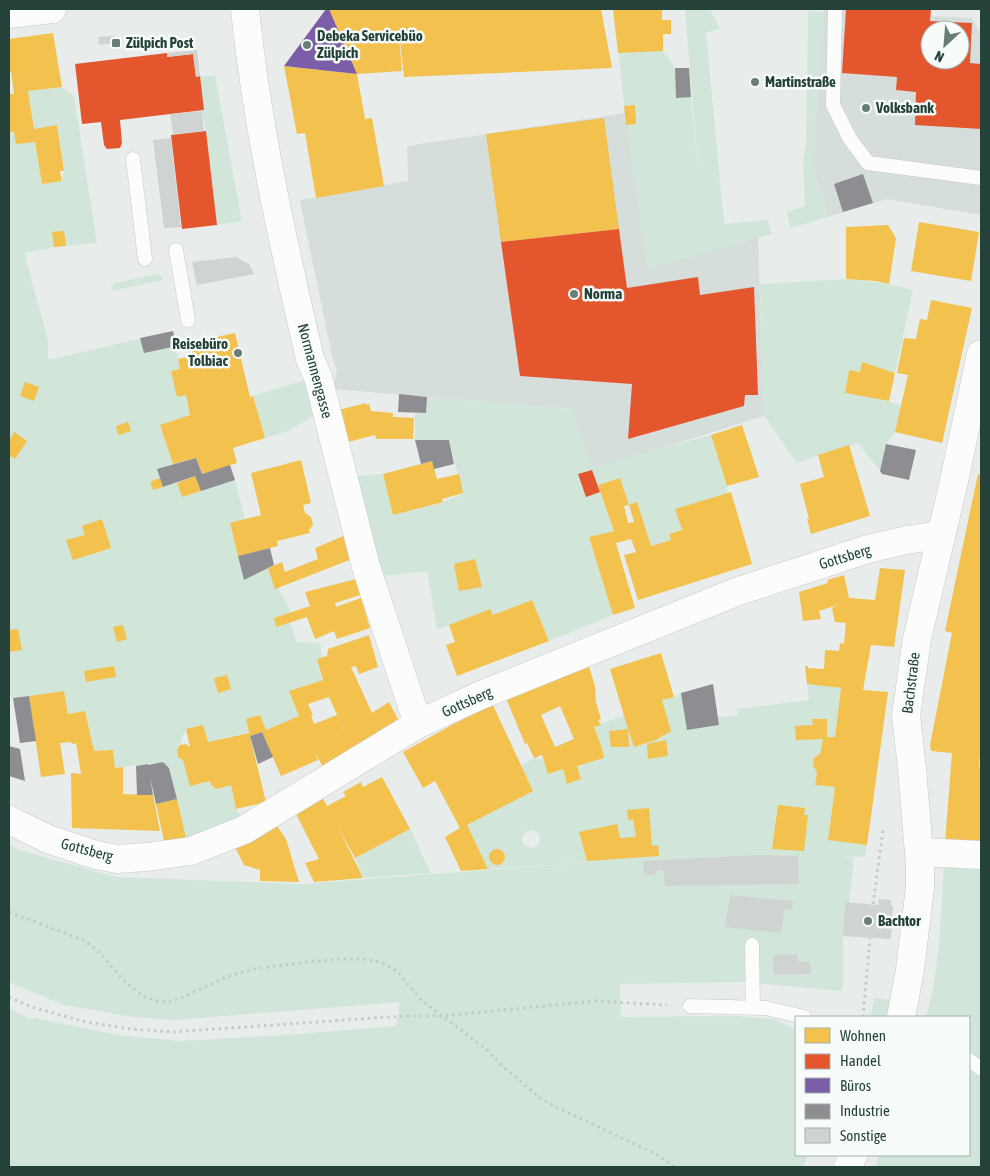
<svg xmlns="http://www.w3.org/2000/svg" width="990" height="1176" font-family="'Asap Condensed',sans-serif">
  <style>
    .built { fill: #d6dedb; fill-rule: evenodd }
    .green { fill: #d1e6d8; fill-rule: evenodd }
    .homes { fill: #f2c14e; fill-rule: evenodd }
    .shops { fill: #e4572e; fill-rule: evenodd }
    .offices { fill: #7b5ea7 }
    .industry { fill: #8d8d92 }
    .building { fill: #cfd4d2 }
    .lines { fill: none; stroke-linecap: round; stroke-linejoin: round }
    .lane-casing { stroke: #c5cac8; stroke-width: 15 }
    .street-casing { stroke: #c5cac8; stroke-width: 29 }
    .secondary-casing { stroke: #c3cbc8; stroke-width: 29 }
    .path { stroke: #c3ccca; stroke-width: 3; stroke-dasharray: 2.5 4; stroke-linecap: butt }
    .lane { stroke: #fcfcfc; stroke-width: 14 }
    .street { stroke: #fcfcfc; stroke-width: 28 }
    .secondary { stroke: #fcfcfc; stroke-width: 28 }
    .poi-dot { fill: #697e78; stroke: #f7fbf9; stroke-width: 2 }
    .labels { text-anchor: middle; stroke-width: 5; stroke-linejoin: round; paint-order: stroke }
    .poi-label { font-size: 15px; font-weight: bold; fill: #24423a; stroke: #f7fbf9; text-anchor: start }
    .street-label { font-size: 15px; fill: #24423a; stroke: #f7fbf9 }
  </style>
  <rect width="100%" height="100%" fill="#e8edeb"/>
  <path class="built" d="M824 9H931V16L972 18 981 34V215L887 199 828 217 811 161 813 153ZM930 30H960V60H930Z
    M625 113 626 125H629L649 268 758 238 764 416 592 470 571 409 333 389 337 370 333 360 300 202 301 200 408 181 407 146Z"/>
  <path class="green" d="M685 9H710L720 29 706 32 724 224 768 220 772 234 648 269 625 113 618 47 663 51 675 68 676 97H691L698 169Z
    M808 11 824 12 813 153 811 161 828 217 790 228 787 212 805 206 803 163 806 144Z
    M200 76H215L242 221 217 225 206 131 202 111Z
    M62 87 74 96 97 243 54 247 24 253 48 339V360L173 331 178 359 190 415 160 425 173 464 157 469 160 478 150 482 153 490 177 483 182 497 235 480 245 520 230 524 244 579 268 568 291 612 274 618 276 627 290 622 297 642 320 643 322 658 317 659 322 680 289 691 299 716 266 730 260 715 246 719 249 732 208 742 203 725 186 729 177 750 183 760 210 781 211 785 219 788 231 785 236 809 243 819 186 838 169 768 163 762 115 768 113 750 94 751 85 711 68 714 64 691 13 698 9 695V133H14L35 142 42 184 62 181 64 170 57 125 34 129 28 91Z
    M158 274 161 276 163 280 112 291 111 287 115 283Z
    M846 279 889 284 913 290 895 373 862 362 860 372 849 370 846 393 889 401 901 406 895 432 886 444 880 471 858 443 797 463 764 416 760 284Z
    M309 379 316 414 289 431 265 438 253 396Z
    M427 397 571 409 592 467 711 435 727 486V493L675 509 682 530 669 534 671 540 651 546 637 503 629 505 620 478 598 485 614 531 589 537 613 615 549 641 532 600 493 615 490 609 437 630 427 571 382 576 356 476 383 474 393 515 443 502 463 494 449 440H415V413H426Z
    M807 684 841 688 835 737 823 739 820 754 814 758 813 766 817 772 815 785 835 787 828 840 867 845 865 857 839 856 854 858 849 903H845L843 936V991L744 982 620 984 621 1017 734 1016 774 1019 796 1030V1155H808L803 1167H9V1008L29 1019 35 1018 118 1035 179 1041 286 1035 396 1026 400 1002 174 1020 133 1017 64 1005 9 982V844L19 850 116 877 302 884 606 861 488 869 467 825 532 791 521 766 534 758 543 759 548 774 563 769 567 784 581 779 577 766 604 758 602 748 594 727 624 715 634 747 656 740 671 731 662 700 674 697 681 693 688 730 718 725V717L738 716 737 709 809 700ZM533 830 539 834 540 841 536 847 531 848 524 845 522 838 526 832Z
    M410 829 431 873 363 878 355 858Z
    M944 863 981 865V1167H875L879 1155H969V1017H926C940 971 941 912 944 863Z
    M874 998 891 1000 887 1017H871Z"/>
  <path class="homes" d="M329 9H601L612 68 404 77 398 24 402 71 357 74 365 119 372 118 384 186 316 198 305 133 297 134 284 66 357 74Z
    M613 9H662V20H671V34H663V51L618 53Z
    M53 33 62 87 28 91 34 129 57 125 64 171H60L62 181 42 184 35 142 16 144 14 132 9 133V94H14L11 72H9V39Z
    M635 105 636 124 626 125 624 106Z
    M604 118 619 229 501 242 486 134Z
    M919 222 979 232 971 281 911 271Z
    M888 225 896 238 889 284 875 281 846 279V227Z
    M64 231 66 246 54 247 52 232Z
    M931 300 972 308 942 443 895 432 908 375 897 373 904 338 916 339 920 319 927 320Z
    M235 333 250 397 253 396 265 438 233 448 237 463 202 474 196 458 173 464 160 425 190 415 186 395 177 397 171 371 180 369 178 359 193 356 190 343Z
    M862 362 895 373 889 401 845 393 849 370 860 372Z
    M25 382 39 387 34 401 20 396Z
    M366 403V405L369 404 371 411 393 413V417L414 418 413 439H376L375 435 348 442 339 410Z
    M128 422 131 431 118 435 116 426Z
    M742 425 759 477 727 486 711 435Z
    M14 432 27 441 15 459 9 455V441Z
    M849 445 870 516 811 534 807 519H809L800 484 824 477 818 455Z
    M301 460 311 503 303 505 305 513 311 517 313 525 309 530 310 533 277 541 278 546 238 556 230 523 261 515 251 473Z
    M432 461 437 479 459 474 463 493 442 499 443 502 393 515 383 474Z
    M978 474 981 475V757L980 756 979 767H981V845L945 843 952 753 931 751 930 745 952 633 945 631Z
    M195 476 201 491 182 497 177 483Z
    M160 478 163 487 153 490 150 482Z
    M620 478 629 505 624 506 628 523 634 522 629 505 637 502 651 546 671 540 669 534 682 530 675 509 731 492 752 564 638 600 624 555 636 552 631 539 616 543 635 608 613 615 589 537 614 531 598 485Z
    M102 519 111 548 73 560 66 540 85 535 82 526Z
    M346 535 352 559 275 589 268 568 282 562 285 572 318 559 315 548Z
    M475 559 482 587 459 591 454 564Z
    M880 568 905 570 894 647 871 645 863 690 888 692 867 845 828 840 835 787 815 785 817 772 813 766 814 758 820 754 823 739 796 740 795 726 813 725 812 719H827V737H835L841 688 807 684 805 666H808V668L824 669 825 650 839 651 840 643 844 644 846 623 835 622 832 608 837 605 819 611 821 619 803 621 799 592 828 583 827 580 844 575 849 598 875 600Z
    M356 579 360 595 335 603 336 607 361 598 370 628 337 639 334 631 315 639 307 617 276 627 274 618 310 606 305 592Z
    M532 600 549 641 457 676 446 645 455 642 449 625 490 609 493 615Z
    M123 625 127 639 117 642 113 627Z
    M18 629 22 650 9 652V630Z
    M369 635 378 667 359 674 356 666 351 667 372 713 389 702 400 723 323 767 314 751 318 760 281 776 262 732 250 736 246 719 260 715 266 730 299 716 289 691 323 680 317 659 327 656 328 649ZM329 697 344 730V731L337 715 314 724 311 716 313 715 308 704Z
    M661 653 674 697 662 700 671 731 656 740 634 747 628 729 629 747H611L609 731 628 729 610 669Z
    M587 660 595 686 596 702 601 719 598 720 601 725 594 727 602 748 604 758 577 766 581 779 567 784 563 769 548 774 542 755 534 758 527 743 525 744 506 698ZM560 706 574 739 555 747 541 715Z
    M114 666 116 677 86 682 84 671Z
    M227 675 231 689 218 693 214 678Z
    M64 691 68 714 85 711 94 751 113 750 115 768 123 767V794L153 795 160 831 72 828 71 773 81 774 76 743 72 744 71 742 60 743 65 774 41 777 29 696Z
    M492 703 533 791 467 825 488 869 461 871 445 837 460 828 435 781 423 788 403 752Z
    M203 725 208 742 249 733 266 802 236 809 231 785 217 789 211 785 210 781 190 786 183 760 178 757 177 750 180 745 186 744 190 747 186 729Z
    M666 740 668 756 648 759 647 744Z
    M382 777 410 829 355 858 338 827 363 878 314 882 305 863 319 859 295 812 322 797 327 806 346 796 343 792 361 782 363 787Z
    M177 799 186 838 164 841 156 804Z
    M778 805 805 808 804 815H808L804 851 772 849Z
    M649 808 652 846 658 845 659 856 587 861 579 832 617 824 620 838 636 837 633 819 628 820 627 810Z
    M275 823 286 839 299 882 260 881V870L244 865 235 847Z
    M489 857a8 8 0 1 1 16 0a8 8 0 1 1-16 0Z"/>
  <path class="shops" d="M846 9H931L930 21 972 23 970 63 981 64V129L915 125 916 92 896 90 897 77 842 73ZM930 30H960V60H930Z
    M167 53V57L193 54 196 77 200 76 204 110 120 120 122 143 120 148 107 149 104 145 101 122 82 124 75 64Z
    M206 131 217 225 182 229 171 135Z
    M619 229 627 288 698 277 700 295 754 287 758 395H745L744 406 628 439 632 384 520 376 501 242Z
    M592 470 600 492 586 497 578 474Z"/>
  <path class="offices" d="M326 9H329L357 74 284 66Z"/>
  <path class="industry" d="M675 68H689L691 97 676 98Z
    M863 174 873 203 843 212 834 184Z
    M173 331 177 346 144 353 140 338Z
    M399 394 427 397 426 413 398 412Z
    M415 440H449L454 464 434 469 432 461 421 464Z
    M886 444 916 450 909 480 882 474 880 471Z
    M196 458 202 474 230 465 235 480 201 491 195 476 163 487 157 469Z
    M270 548 274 565 244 580 238 556Z
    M713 684 719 725 687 730 681 693Z
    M29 696 36 741 20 743 13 698Z
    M262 732 273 757 258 764 250 736Z
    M9 746 20 749 25 781 9 776Z
    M163 762 169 768 177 799 156 804 150 777 153 795H137L136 766 148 764V765Z"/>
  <path class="building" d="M114 36 115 43 99 45 98 37Z
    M197 50 200 76 196 77 193 54 167 57V53Z
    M202 111 204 131 173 134 170 114Z
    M171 138 181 227 164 228 153 140Z
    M236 257 249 264 254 274 197 285 192 262Z
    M759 855 798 856 799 884 665 886 664 870H658L654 875H644L643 861Z
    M730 895 780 900H793L792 909 784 911 781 933 725 927Z
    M879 899 891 900V905L893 906 891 939 843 936 845 902 878 905Z
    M797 954 798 962H810L811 974 774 975 773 955Z"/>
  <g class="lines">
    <defs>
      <path id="lane" d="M835 9 833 105 850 139 868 163 981 178
        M133 159 145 259
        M176 250 188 320
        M752 945 753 1008
        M690 1006 766 1008 804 1017
        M969 1060 981 1069"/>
      <path id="street" d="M245 9C257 127 283 243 310 359L318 377 366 567 418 724
        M9 820 48 839 96 855 117 859 147 857 191 851 244 830 418 724 481 695 736 592 868 549 906 540 941 535
        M919 852 981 855"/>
      <path id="secondary" d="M9 14 52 9
        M901 1017 910 970 920 887V865L912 769 906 715 917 639 954 481 981 354
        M848 1167 853 1155"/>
    </defs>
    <use href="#lane" class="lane-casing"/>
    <use href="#street" class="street-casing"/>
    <use href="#secondary" class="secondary-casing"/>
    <path class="path" d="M873 904 883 830
      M9 912 85 941 98 951 126 983 143 996 156 1001 169 1002 181 998 229 976 257 968 337 959H366L383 963 397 971 421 1000 487 1050 499 1063 540 1098 558 1108 656 1154 675 1167
      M9 997 31 1007 86 1022 131 1029 172 1032 403 1016H442L595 1001 667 1005
      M863 1017 870 938"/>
    <use href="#lane" class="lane"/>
    <use href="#street" class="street"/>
    <use href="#secondary" class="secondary"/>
  </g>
  <g class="poi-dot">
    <rect x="111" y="38" width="10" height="10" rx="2.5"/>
    <circle cx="307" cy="45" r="5"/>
    <circle cx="755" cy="82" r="5"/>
    <circle cx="866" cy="108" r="5"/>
    <circle cx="574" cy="294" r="5"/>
    <circle cx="238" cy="353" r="5"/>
    <circle cx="868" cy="921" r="5"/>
  </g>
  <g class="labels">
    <g class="poi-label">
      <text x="317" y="41">Debeka Servicebüo<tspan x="317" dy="17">Zülpich</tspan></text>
      <text x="126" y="48">Zülpich Post</text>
      <text x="765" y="87">Martinstraße</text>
      <text x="876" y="113">Volksbank</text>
      <text x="584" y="299">Norma</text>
      <text x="228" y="349" text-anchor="end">Reisebüro<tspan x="228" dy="17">Tolbiac</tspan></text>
      <text x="878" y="926">Bachtor</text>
    </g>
    <g class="street-label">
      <text transform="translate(315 371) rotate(75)" y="5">Normannengasse</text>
      <text transform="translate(845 557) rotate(-17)" y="5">Gottsberg</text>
      <text transform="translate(911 683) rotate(-83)" y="5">Bachstraße</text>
      <text transform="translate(467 702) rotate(-24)" y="5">Gottsberg</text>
      <text transform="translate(87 850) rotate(15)" y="5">Gottsberg</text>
    </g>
  </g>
  <rect width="990" height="1176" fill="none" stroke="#24423a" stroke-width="20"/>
  <rect x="795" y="1016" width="175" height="140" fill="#f7fbf9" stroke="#a3b1ad"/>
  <rect x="805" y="1028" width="25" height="15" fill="#f2c14e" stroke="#a3b1ad"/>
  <text x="840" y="1041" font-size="15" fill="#24423a">Wohnen</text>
  <rect x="805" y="1054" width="25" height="15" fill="#e4572e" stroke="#a3b1ad"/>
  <text x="840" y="1066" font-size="15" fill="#24423a">Handel</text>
  <rect x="805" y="1078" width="25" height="15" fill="#7b5ea7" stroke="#a3b1ad"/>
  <text x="840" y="1091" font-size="15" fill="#24423a">Büros</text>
  <rect x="805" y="1104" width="25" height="15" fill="#8d8d92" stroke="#a3b1ad"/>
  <text x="840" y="1116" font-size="15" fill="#24423a">Industrie</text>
  <rect x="805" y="1128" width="25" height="15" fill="#cfd4d2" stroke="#a3b1ad"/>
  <text x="840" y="1141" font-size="15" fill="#24423a">Sonstige</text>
  <g transform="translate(945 45) rotate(206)"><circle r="24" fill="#f7fbf9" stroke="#a3b1ad"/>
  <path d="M0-4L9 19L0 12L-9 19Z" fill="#697e78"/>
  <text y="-8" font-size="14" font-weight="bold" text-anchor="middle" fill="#24423a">N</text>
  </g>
</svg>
